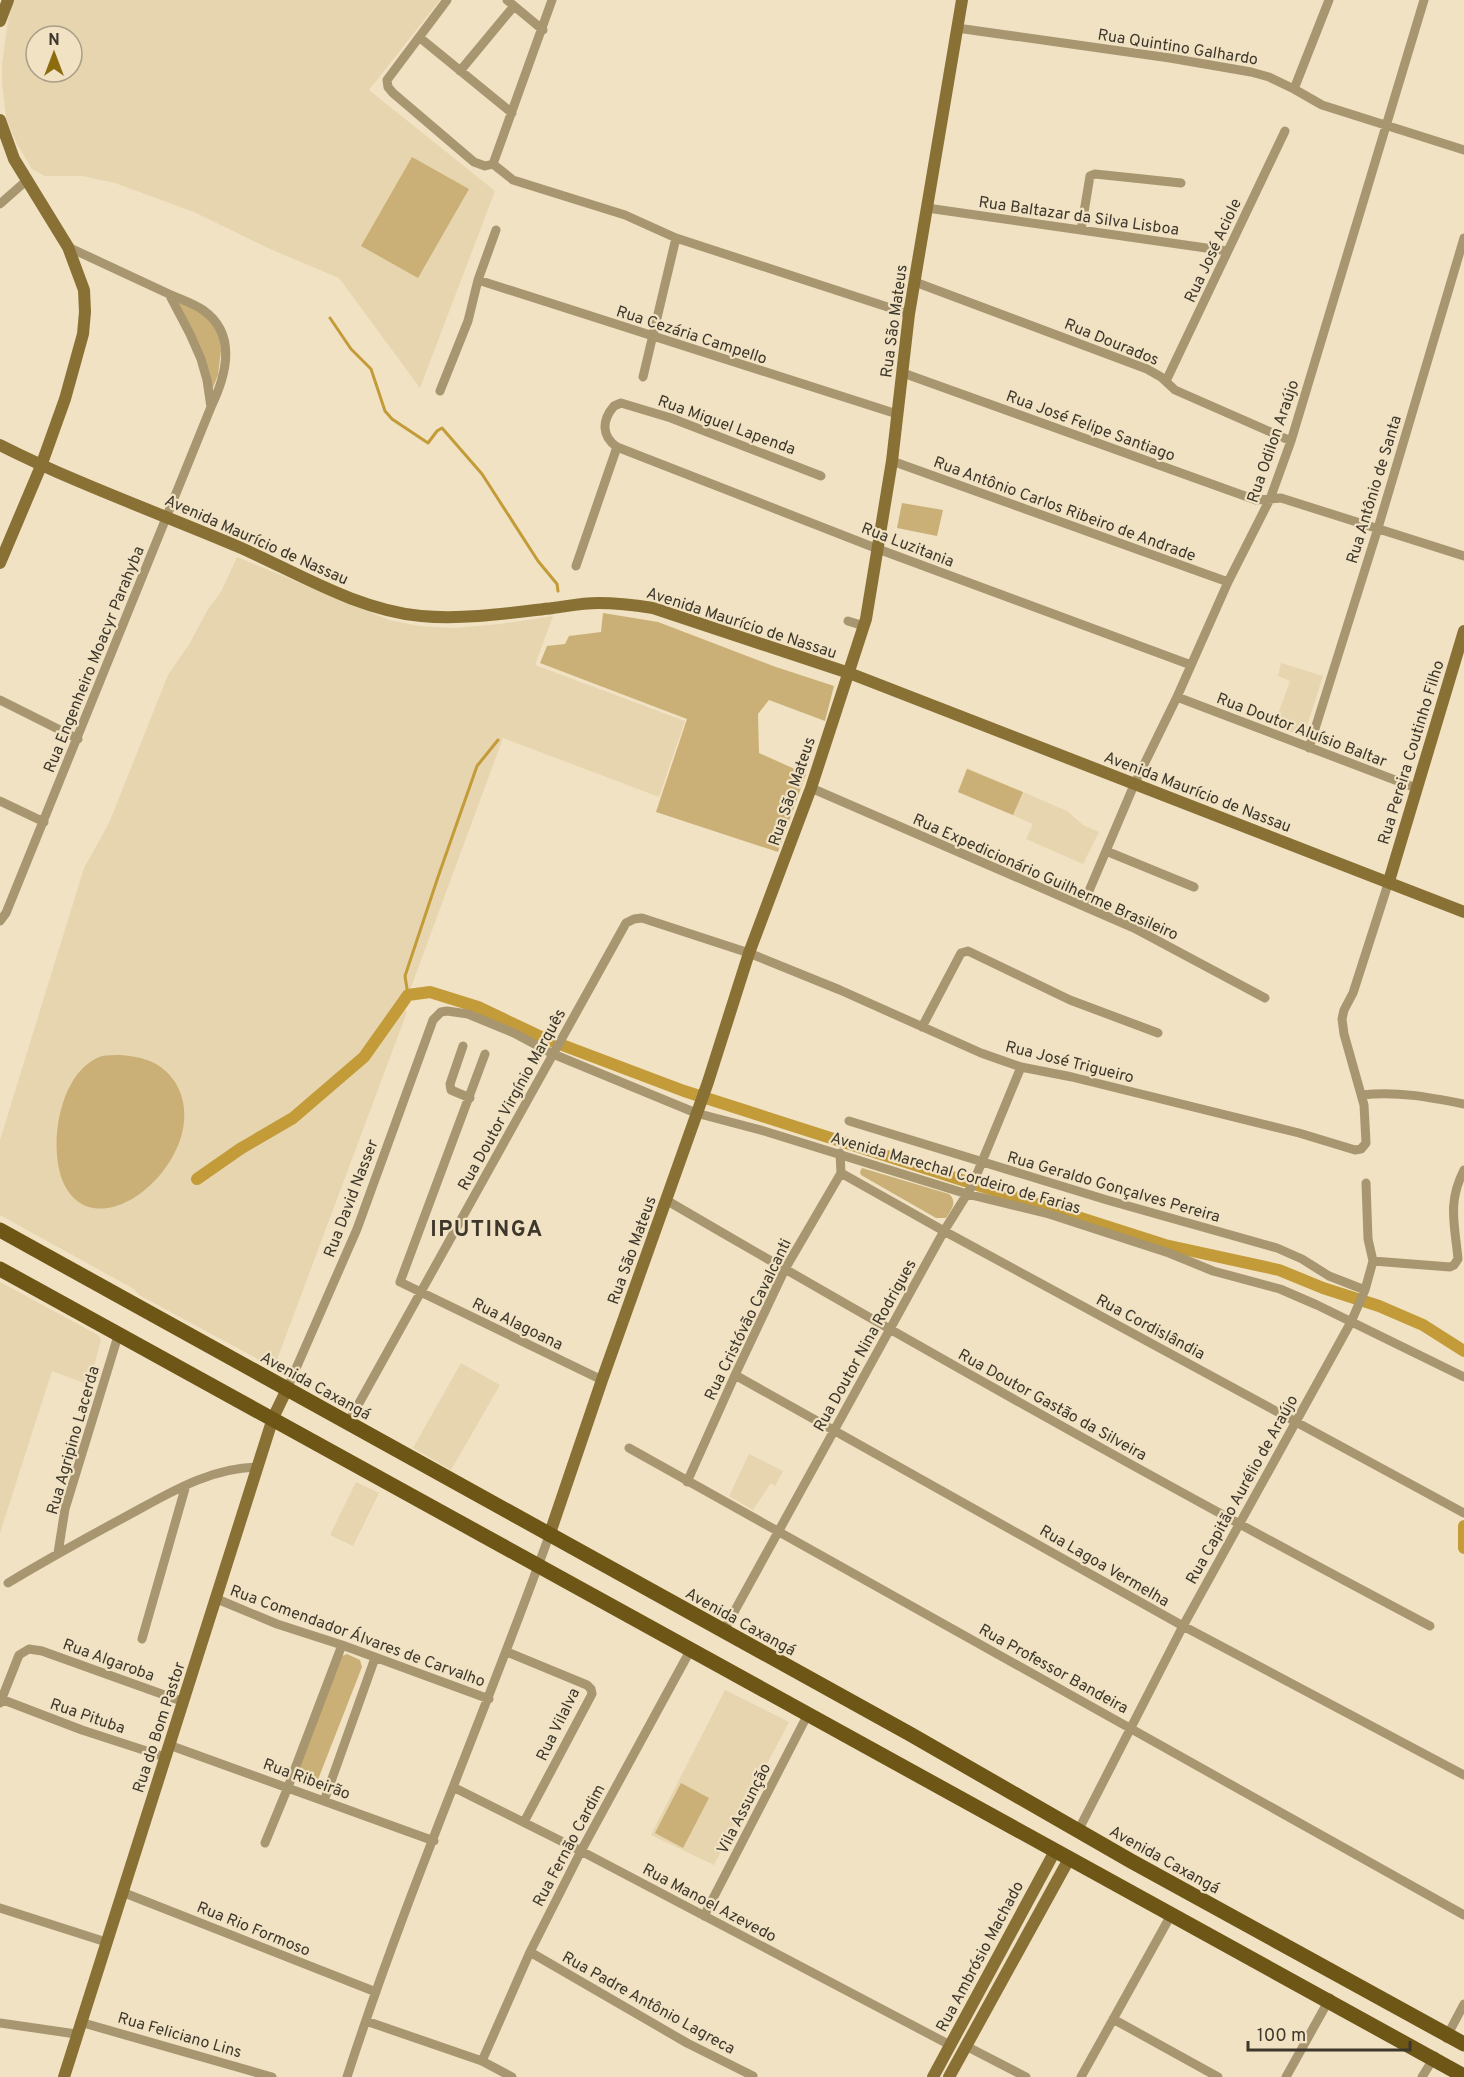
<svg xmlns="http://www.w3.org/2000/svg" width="1464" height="2077" font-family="Overpass,sans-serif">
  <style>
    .built { fill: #e7d5af; fill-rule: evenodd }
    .green { fill: #cab076 }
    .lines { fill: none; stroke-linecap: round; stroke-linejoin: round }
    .stream { stroke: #c39b38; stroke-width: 3 }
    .canal { stroke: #c39b38; stroke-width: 12 }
    .street { stroke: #a79670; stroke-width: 9 }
    .secondary { stroke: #897034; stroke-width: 12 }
    .primary { stroke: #6e5617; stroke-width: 15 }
    .labels { text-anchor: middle; stroke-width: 4.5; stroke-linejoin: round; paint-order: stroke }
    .street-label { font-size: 16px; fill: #3e382c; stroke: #f0e2c3 }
    .district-label { font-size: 22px; font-weight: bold; letter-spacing: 1.5px; fill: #3e382c; stroke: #f0e2c3 }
  </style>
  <rect width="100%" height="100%" fill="#f0e2c3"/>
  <path class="built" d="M13 0H440L369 90 495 191 420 388 339 278 270 249 194 212 115 183 82 176H45L32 169 17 144 6 118 2 83V64L8 21ZM36 36H72V72H36Z
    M237 557 389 620 419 626 454 628 501 624 553 616 535 665 685 721 659 797 503 738 403 1009 407 1012 275 1365 267 1364 139 1295 134 1289 0 1215V1140L84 868 109 823 168 675 190 643 208 609 221 592Z
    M1281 663 1323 676 1304 735 1301 736 1274 725 1290 681 1278 676Z
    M967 768 1067 811 1083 825 1099 832 1083 864 1026 839 1033 824 958 792Z
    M0 1282 98 1335 101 1340 89 1385 52 1371 0 1533Z
    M461 1363 500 1385 451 1470 413 1448Z
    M749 1454 783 1471 775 1486 771 1483 753 1510 729 1496Z
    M356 1482 379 1493 353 1546 330 1535Z
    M725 1690 789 1722 714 1865 651 1835Z"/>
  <path class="green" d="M412 157 469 189 418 278 361 246Z
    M177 301 204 312 220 335 221 351 218 375 212 390Z
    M902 503 943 510 937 536 897 528Z
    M603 613 658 622 776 667 834 686 825 721 769 700 758 714 759 753 806 774 778 852 656 812 687 719 540 663 547 646 565 644 569 636 601 632Z
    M967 769 1023 792 1013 815 958 792Z
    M121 1055C143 1057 162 1062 175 1082 218 1151 100 1257 64 1184 47 1148 59 1070 102 1056 108 1055 115 1055 121 1055Z
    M862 1168 949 1194C958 1202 951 1210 946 1218H936L861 1175 860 1172Z
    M347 1654 360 1660 362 1667 317 1782 308 1785 299 1782 294 1777 342 1656Z
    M681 1783 709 1798 683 1848 655 1833Z"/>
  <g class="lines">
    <path class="stream" d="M330 318 351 349 371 369 385 411 392 419 428 443 437 431 442 428 482 474 538 561 557 584 558 591
      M408 995 405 976 438 877 477 766 498 740"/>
    <path class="canal" d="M197 1179 240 1149 293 1118 364 1057 408 995 430 992 478 1007 541 1037 684 1091 1165 1245 1279 1270 1323 1288 1379 1306 1423 1325 1464 1351
      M1464 1526V1548"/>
    <path class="street" d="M447 0 387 80 388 87 393 93 474 162 485 166 493 164
      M507 0 543 30
      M957 28 1170 58 1251 72 1269 77 1294 89 1322 105 1464 150
      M419 37 512 113
      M460 71 514 6
      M1294 89 1329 0
      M493 164 513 180 625 215 676 238 909 314
      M493 164 552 0
      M0 204 26 181
      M927 208 1227 251
      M1081 230 1090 176 1095 174 1181 183
      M478 280 897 414
      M915 282 1147 369 1161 377 1175 390 1291 441
      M169 294C180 299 193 303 203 310 237 334 227 374 211 407
      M903 373 1256 500 1281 498 1464 556
      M643 377 676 238
      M1166 381 1285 131
      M440 391 468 321 478 280 496 230
      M892 461 1228 582
      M821 476 671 418 621 403 614 406C602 420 601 436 617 447L878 549 1191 665
      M576 566 617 447
      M848 621 864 626
      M1177 697 1416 788
      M0 700 78 739
      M1309 748 1378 528 1464 238
      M811 788 1134 928 1265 998
      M0 801 44 822
      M1106 851 1194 887
      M1083 905 1134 785 1177 697 1228 582 1270 499 1291 441 1424 0
      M0 921 6 913 211 407 207 380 201 359 190 334 169 294 68 247
      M922 1027 961 953 968 951 1070 1000 1158 1033
      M463 1046 450 1084 451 1090 470 1098
      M485 1054 400 1282 602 1380
      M1362 1095C1397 1091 1429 1097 1464 1104
      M849 1121 1107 1200 1277 1248 1302 1259 1329 1276 1365 1290
      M840 1153 841 1173 944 1231 1464 1513
      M666 1200C918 1347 1172 1490 1430 1626
      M1373 1261 1450 1267 1454 1265 1458 1259C1455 1225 1447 1203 1464 1170
      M735 1375 1183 1626 1464 1775
      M287 1389 357 1229 433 1020 441 1012 447 1011 468 1014 514 1033 553 1054 696 1113 764 1131 967 1194 1049 1214 1169 1253 1213 1271 1280 1289 1317 1305 1464 1377
      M348 1423 626 923 634 919 642 918 749 953 840 990 981 1053 1021 1067 1072 1077 1299 1133 1355 1150 1361 1149 1366 1143 1364 1105 1344 1034 1342 1019 1344 1010 1353 993 1389 881
      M629 1448 1464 1915
      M687 1482 735 1375 785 1269 841 1173
      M58 1553 65 1509 118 1336
      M8 1583C46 1560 86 1538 125 1517 168 1494 208 1468 258 1467
      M217 1599 277 1624 342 1645 489 1699
      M723 1632 944 1231 972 1186 1021 1067
      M142 1639 186 1485
      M507 1652 587 1685 591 1689 592 1694 524 1822
      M1 1699 82 1730 165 1757
      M0 1703 19 1655 29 1649 42 1651 184 1702
      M169 1745 434 1841
      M455 1788 581 1851 950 2045
      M324 1801 375 1658
      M1078 1831 1183 1626 1351 1322 1365 1290 1373 1261 1368 1239 1366 1183
      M265 1843 288 1787 342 1645
      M122 1892 376 1992
      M0 1908 106 1942
      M704 1916 808 1714
      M530 1952 687 2043 753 2076
      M1113 2019 1218 2077
      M366 2021 482 2061 512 2077
      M80 2022 272 2077
      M0 2023 76 2034
      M1446 2038 1464 2004
      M966 2046 1026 2077
      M482 2061 530 1952 581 1851 691 1649
      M347 2077C406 1894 484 1717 549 1536
      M1081 2077 1171 1915
      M1286 2077 1330 1998
      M1422 2077 1435 2056"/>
    <path class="secondary" d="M0 21 8 0
      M0 120 14 159 68 247 84 290 85 312 83 334 65 399 41 466 0 563
      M0 445C77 484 159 513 239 547 298 573 357 610 421 616 464 620 510 613 553 608 568 606 583 603 598 603 617 603 634 605 653 608L849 673 1464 912
      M1389 881 1464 631
      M549 1536 602 1380 708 1082 749 953 811 788 866 619 892 461 909 314 962 0
      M64 2077 273 1418 287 1389
      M933 2077 1055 1851
      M949 2077 1069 1859"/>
    <path class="primary" d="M0 1230 910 1734 1131 1861 1464 2044
      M0 1269 1464 2076"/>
  </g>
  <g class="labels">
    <g class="street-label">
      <text transform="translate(1178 46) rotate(9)" y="6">Rua Quintino Galhardo</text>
      <text transform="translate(1079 215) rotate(8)" y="6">Rua Baltazar da Silva Lisboa</text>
      <text transform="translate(1212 250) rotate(-65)" y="6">Rua José Aciole</text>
      <text transform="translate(893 321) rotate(-82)" y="6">Rua São Mateus</text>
      <text transform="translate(692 334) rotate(18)" y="6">Rua Cezária Campello</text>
      <text transform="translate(1112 341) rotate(22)" y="6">Rua Dourados</text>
      <text transform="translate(727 424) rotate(20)" y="6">Rua Miguel Lapenda</text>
      <text transform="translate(1091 425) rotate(20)" y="6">Rua José Felipe Santiago</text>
      <text transform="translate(1272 441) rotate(-71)" y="6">Rua Odilon Araújo</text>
      <text transform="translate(1373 489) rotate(-73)" y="6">Rua Antônio de Santa</text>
      <text transform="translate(1065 508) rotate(20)" y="6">Rua Antônio Carlos Ribeiro de Andrade</text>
      <text transform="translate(257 539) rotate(24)" y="6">Avenida Maurício de Nassau</text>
      <text transform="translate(908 544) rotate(21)" y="6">Rua Luzitania</text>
      <text transform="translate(742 622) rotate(18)" y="6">Avenida Maurício de Nassau</text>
      <text transform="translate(93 659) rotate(-68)" y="6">Rua Engenheiro Moacyr Parahyba</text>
      <text transform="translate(1302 729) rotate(21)" y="6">Rua Doutor Aluísio Baltar</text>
      <text transform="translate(1410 752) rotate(-73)" y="6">Rua Pereira Coutinho Filho</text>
      <text transform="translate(791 791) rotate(-71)" y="6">Rua São Mateus</text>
      <text transform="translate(1198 791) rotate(21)" y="6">Avenida Maurício de Nassau</text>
      <text transform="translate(1046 876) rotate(24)" y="6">Rua Expedicionário Guilherme Brasileiro</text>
      <text transform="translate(1070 1061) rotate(14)" y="6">Rua José Trigueiro</text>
      <text transform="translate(511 1099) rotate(-61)" y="6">Rua Doutor Virgínio Marquês</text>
      <text transform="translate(956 1172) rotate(16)" y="6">Avenida Marechal Cordeiro de Farias</text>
      <text transform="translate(1114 1186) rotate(16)" y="6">Rua Geraldo Gonçalves Pereira</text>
      <text transform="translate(350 1198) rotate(-69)" y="6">Rua David Nasser</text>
      <text transform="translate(631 1250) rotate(-70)" y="6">Rua São Mateus</text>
      <text transform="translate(747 1319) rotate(-64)" y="6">Rua Cristóvão Cavalcanti</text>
      <text transform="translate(518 1323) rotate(26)" y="6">Rua Alagoana</text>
      <text transform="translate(1151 1326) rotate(28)" y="6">Rua Cordislândia</text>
      <text transform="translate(864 1345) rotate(-61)" y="6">Rua Doutor Nina Rodrigues</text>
      <text transform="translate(316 1385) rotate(29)" y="6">Avenida Caxangá</text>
      <text transform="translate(1053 1404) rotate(29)" y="6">Rua Doutor Gastão da Silveira</text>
      <text transform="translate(72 1440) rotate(-74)" y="6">Rua Agripino Lacerda</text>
      <text transform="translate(1241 1489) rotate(-61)" y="6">Rua Capitão Aurélio de Araújo</text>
      <text transform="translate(1105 1565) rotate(30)" y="6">Rua Lagoa Vermelha</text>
      <text transform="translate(741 1621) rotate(29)" y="6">Avenida Caxangá</text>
      <text transform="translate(358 1635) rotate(20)" y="6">Rua Comendador Álvares de Carvalho</text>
      <text transform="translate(109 1659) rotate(20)" y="6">Rua Algaroba</text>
      <text transform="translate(1054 1668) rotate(29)" y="6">Rua Professor Bandeira</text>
      <text transform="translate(88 1715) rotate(19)" y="6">Rua Pituba</text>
      <text transform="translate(557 1724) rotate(-64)" y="6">Rua Vilalva</text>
      <text transform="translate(158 1727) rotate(-72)" y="6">Rua do Bom Pastor</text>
      <text transform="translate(307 1778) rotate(20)" y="6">Rua Ribeirão</text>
      <text transform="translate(743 1808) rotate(-63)" y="6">Vila Assunção</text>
      <text transform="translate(568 1845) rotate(-62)" y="6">Rua Fernão Cardim</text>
      <text transform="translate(1165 1859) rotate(29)" y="6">Avenida Caxangá</text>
      <text transform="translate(710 1902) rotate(28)" y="6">Rua Manoel Azevedo</text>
      <text transform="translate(254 1928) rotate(22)" y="6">Rua Rio Formoso</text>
      <text transform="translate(979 1956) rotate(-62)" y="6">Rua Ambrósio Machado</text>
      <text transform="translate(649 2002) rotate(29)" y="6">Rua Padre Antônio Lagreca</text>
      <text transform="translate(180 2034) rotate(16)" y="6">Rua Feliciano Lins</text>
    </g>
    <g class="district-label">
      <text x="487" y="1236">IPUTINGA</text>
    </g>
  </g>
  <g transform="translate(54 54)"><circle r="28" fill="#f0e2c3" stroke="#a99e87" stroke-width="1.5"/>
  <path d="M0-4.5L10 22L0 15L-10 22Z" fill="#8d6c0f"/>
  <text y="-9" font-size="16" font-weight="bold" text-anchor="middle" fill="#3e382c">N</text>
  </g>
  <path d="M1248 2041v9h162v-9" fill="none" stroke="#3e382c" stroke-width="3"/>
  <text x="1257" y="2041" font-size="18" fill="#3e382c" stroke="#f0e2c3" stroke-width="4.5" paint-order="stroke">100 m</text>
</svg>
